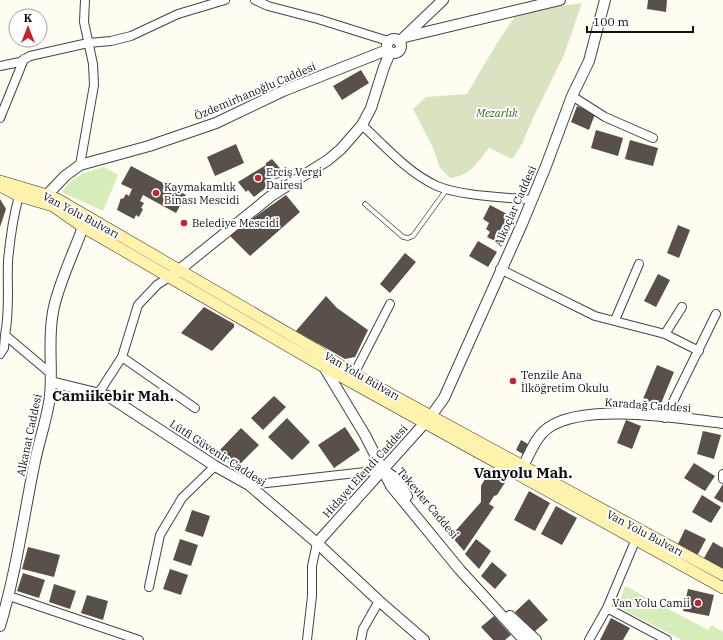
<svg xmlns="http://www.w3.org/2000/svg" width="723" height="640" font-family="'IBM Plex Serif',serif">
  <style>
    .green { fill: #d6ecba }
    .cemetery { fill: #dae3c1 }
    .building { fill: #59504b }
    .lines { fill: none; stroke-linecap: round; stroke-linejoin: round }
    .service-casing { stroke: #434343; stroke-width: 5.5 }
    .minor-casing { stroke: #434343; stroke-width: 10 }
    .tertiary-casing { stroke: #434343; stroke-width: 12 }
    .secondary-casing { stroke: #323232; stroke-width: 12 }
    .service { stroke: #fff; stroke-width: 4 }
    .minor { stroke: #fff; stroke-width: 8 }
    .tertiary { stroke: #fff; stroke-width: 10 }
    .secondary { stroke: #fff2ad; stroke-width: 11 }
    .poi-dot { fill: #c62131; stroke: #fff; stroke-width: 1.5 }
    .labels { text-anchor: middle; stroke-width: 4; stroke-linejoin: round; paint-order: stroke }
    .street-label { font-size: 11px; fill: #101010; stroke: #fff }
    .park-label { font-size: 11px; font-style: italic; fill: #306b1c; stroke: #fff }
    .poi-label { font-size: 11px; fill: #101010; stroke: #fff; text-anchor: start }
    .district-label { font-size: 15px; font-weight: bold; fill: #101010; stroke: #fff }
  </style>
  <rect width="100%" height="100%" fill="#fffcf2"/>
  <path class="green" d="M104 167 118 175 103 211 62 192C71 176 87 172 104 167Z
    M625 586 708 630 712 625 723 632V640H682L618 607Z"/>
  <path class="cemetery" d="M582 3 564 55 534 116 522 144 512 159 489 148C477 163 470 176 450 178L440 168 433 148 413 109 426 97 467 94 497 43 518 12Z"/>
  <path class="building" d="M648 0H667L666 12 647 9Z
    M361 70 369 83 342 100 333 86Z
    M577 106 595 114 589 130 571 122Z
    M596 130 623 138 618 156 591 148Z
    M630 140 658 148 653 166 625 159Z
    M236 144 244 163 215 176 207 157Z
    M272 159 285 174 280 178 275 179 273 176 269 180 272 183 254 197 248 190 246 192 238 182 266 165V163Z
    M131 166 186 195 176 213 143 195 140 201 144 203 141 208 143 209 139 217 136 215 134 219 117 210 121 198 123 199 126 194 129 196 132 189 121 184Z
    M286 195 300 212 250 256 229 235Z
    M0 199 6 209 0 227Z
    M490 205 511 216 497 242 487 237 490 232 486 229 489 223 483 219Z
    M678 225 690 230 679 258 667 253Z
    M478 241 497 252 488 267 469 256Z
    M405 253 416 262 390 293 380 284Z
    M658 274 670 280 656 307 644 301Z
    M326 296 337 308 368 330 355 357 345 359 296 331Z
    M204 307 234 324V327L212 351 181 333Z
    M657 365 674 372 660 406 643 399Z
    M274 396 286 407 263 430 251 418Z
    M287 418 310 442 292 460 268 437Z
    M626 420 641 426 632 449 617 443Z
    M345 427 360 450 334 468 318 445Z
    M241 428 259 445 235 469 218 452Z
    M703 431 721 435 714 459 697 454Z
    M521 440 528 444 523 454 516 450Z
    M694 463 715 476 705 491 684 478Z
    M488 473 506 481 497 495 494 496 489 504 494 507 464 551 451 536 481 502V486Z
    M723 484V503L714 498Z
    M529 491 550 503 535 531 514 520Z
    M702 495 721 507 711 523 692 512Z
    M556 506 577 518 562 545 541 534Z
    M192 510 210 516 203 537 185 531Z
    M685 529 706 539 697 556 677 546Z
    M180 539 198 545 191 566 173 560Z
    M476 539 491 551 479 569 465 554Z
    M713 542 723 548V569L704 558Z
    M28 547 60 555 54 577 22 569Z
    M492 562 507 575 495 589 481 576Z
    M170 569 188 575 181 595 163 589Z
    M23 573 45 580 39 598 17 591Z
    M54 584 76 591 70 609 49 602Z
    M688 589 714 595 709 616 683 611Z
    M87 595 108 601 103 620 81 613Z
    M529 599 548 620 534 632 515 612Z
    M494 616 511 635 505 640H493L481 627Z
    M611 618 630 628 623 640H600Z"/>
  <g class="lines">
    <defs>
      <path id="service" d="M365 204 403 237 408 238 413 236 447 189"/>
      <path id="minor" d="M255 0 268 6 318 19 388 41
        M0 66 20 62 30 56 88 43 111 41 131 36 178 14 225 0
        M572 96 605 117 653 138
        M0 118 24 59
        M362 125C385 146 408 173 437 186 461 196 504 197 531 200
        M80 165 94 85 93 64 84 22 85 0
        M500 269 595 316 665 334 699 351
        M615 320 639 264
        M665 334 682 307
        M5 335C10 310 7 286 8 261 10 239 13 217 19 196
        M0 354 4 348 5 335 50 373
        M122 357 195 408
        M354 374 390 304
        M98 394 122 357 138 305 157 285 169 277
        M665 418 716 314
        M723 474V479
        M249 485 383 470
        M149 587 160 535 182 498 215 466
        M9 596 139 640
        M607 608 667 640
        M307 640 312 596V566L317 543
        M361 640 363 629 379 601
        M589 640 607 608 636 539"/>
      <path id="tertiary" d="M405 37 560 0
        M387 46a7 7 0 1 1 14 0a7 7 0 1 1-14 0Z
        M399 42 443 0
        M47 195 65 176 80 165 149 146 216 123 283 91 387 50
        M173 275 271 196 328 160 341 149 362 125 371 108 384 67 390 53
        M324 367 365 435 391 486 460 570 524 640
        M51 382 108 396 215 466 249 485 317 543 379 601 424 640
        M523 466C530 454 536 436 548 428 584 402 679 418 723 423
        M385 471 395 478 407 496
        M317 543 431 416 444 398 522 224 546 166 572 96 589 61 605 0
        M510 616 536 640
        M0 626C16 573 23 520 34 466 38 445 45 425 49 403 54 374 47 342 53 312 57 287 74 252 83 227"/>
      <path id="secondary" d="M0 181 47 195 59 200 315 349 354 374 723 575
        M0 186 19 196 53 206 83 227 324 367 723 588"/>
    </defs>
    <use href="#service" class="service-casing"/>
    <use href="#minor" class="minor-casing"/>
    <use href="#tertiary" class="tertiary-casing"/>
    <use href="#secondary" class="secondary-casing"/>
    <use href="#service" class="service"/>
    <use href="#minor" class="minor"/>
    <use href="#tertiary" class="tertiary"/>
    <use href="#secondary" class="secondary"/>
  </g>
  <g class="poi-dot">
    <circle cx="258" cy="178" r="4"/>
    <circle cx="156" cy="193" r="4"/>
    <circle cx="184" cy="223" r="4"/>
    <circle cx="513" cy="381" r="4"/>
    <circle cx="698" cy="603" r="4"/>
  </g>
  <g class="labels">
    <g class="street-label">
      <text transform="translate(255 91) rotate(-23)" y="4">Özdemirhanoğlu Caddesi</text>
      <text transform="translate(515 206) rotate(-66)" y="4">Alkoçlar Caddesi</text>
      <text transform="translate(81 215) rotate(28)" y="4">Van Yolu Bulvarı</text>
      <text transform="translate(362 376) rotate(30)" y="4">Van Yolu Bulvarı</text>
      <text transform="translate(648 405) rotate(4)" y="4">Karadağ Caddesi</text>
      <text transform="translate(29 435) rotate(-78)" y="4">Alkanat Caddesi</text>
      <text transform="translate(218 453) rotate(33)" y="4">Lütfi Güvenir Caddesi</text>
      <text transform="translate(365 471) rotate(-48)" y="4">Hidayet Efendi Caddesi</text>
      <text transform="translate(428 503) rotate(50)" y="4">Tekevler Caddesi</text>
      <text transform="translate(645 533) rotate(28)" y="4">Van Yolu Bulvarı</text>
    </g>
    <g class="park-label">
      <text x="497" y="117">Mezarlık</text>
    </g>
    <g class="poi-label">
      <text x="266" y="176">Erciş Vergi<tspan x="266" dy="13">Dairesi</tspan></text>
      <text x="164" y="191">Kaymakamlık<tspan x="164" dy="13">Binası Mescidi</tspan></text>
      <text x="192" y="227">Belediye Mescidi</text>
      <text x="521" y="379">Tenzile Ana<tspan x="521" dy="13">İlköğretim Okulu</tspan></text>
      <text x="690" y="607" text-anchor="end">Van Yolu Camii</text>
    </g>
    <g class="district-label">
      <text x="113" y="401">Camiikebir Mah.</text>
      <text x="523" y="478">Vanyolu Mah.</text>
    </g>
  </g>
  <g transform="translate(28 28)"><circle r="19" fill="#ffffff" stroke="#9f9f9f"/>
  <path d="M0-3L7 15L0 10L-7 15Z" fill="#c62131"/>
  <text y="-6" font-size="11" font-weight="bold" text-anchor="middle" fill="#101010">K</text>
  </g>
  <path d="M587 26v6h106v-6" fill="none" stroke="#101010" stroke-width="2"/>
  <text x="593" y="26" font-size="12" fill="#101010" stroke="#ffffff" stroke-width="3" paint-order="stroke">100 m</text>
</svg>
